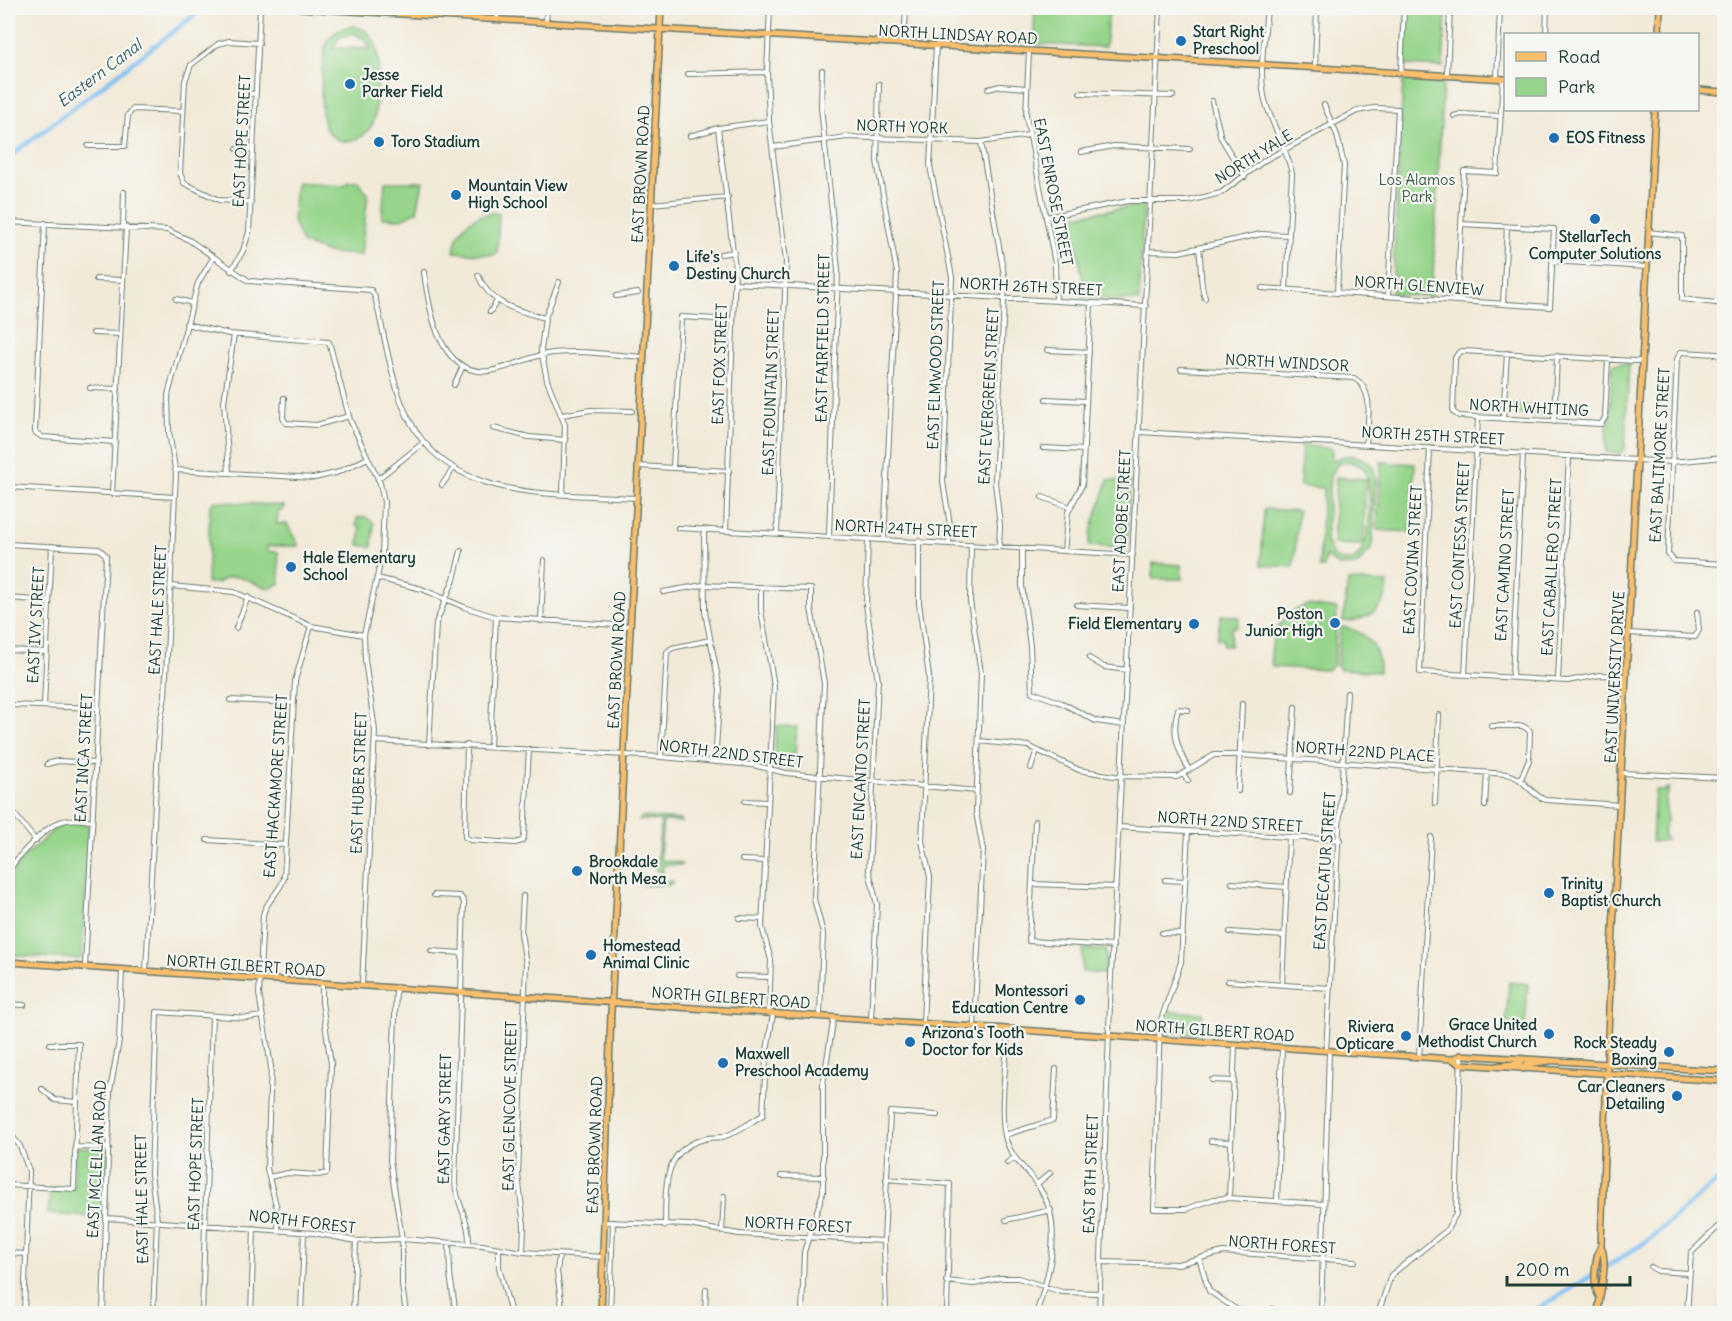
<svg xmlns="http://www.w3.org/2000/svg" width="1732" height="1321" font-family="Delius,sans-serif">
  <style>
    .green { fill: #96d58b; stroke: #5a8960; stroke-width: 1.5; fill-rule: evenodd }
    .lines { fill: none; stroke-linecap: round; stroke-linejoin: round }
    .canal { stroke: #7cbef2; stroke-width: 4.5 }
    .minor-casing { stroke: #697a6d; stroke-width: 6 }
    .major-casing { stroke: #697a6d; stroke-width: 8 }
    .minor { stroke: #fff; stroke-width: 4 }
    .major { stroke: #f9bf6d; stroke-width: 5 }
    .poi-dot { fill: #1f6fb2; stroke: #f6f6f2; stroke-width: 2 }
    .labels { text-anchor: middle; stroke-width: 4.5; stroke-linejoin: round; paint-order: stroke }
    .poi-label { font-size: 15px; font-weight: bold; fill: #1f3d34; stroke: #f6f6f2; text-anchor: start }
    .street-label { font-size: 15px; fill: #1f3d34; stroke: #f6f6f2 }
    .park-label { font-size: 15px; fill: #375b45; stroke: #f6f6f2 }
    .water-label { font-size: 16px; font-style: italic; fill: #365d64; stroke: #f6f6f2 }
  </style>
  <rect width="100%" height="100%" fill="#f6f6f2"/>
  <filter id="ink" filterUnits="userSpaceOnUse"><feTurbulence type="fractalNoise" baseFrequency=".0167" numOctaves="2"/><feDisplacementMap in="SourceGraphic" scale="12" xChannelSelector="R" yChannelSelector="G"/><feConvolveMatrix kernelMatrix="1 2 1 2 8 2 1 2 1" color-interpolation-filters="sRGB"/></filter>
  <filter id="wash" filterUnits="userSpaceOnUse"><feTurbulence type="fractalNoise" baseFrequency=".008" numOctaves="4" result="noise"/><feDisplacementMap in="SourceGraphic" scale="24" xChannelSelector="R" yChannelSelector="G"/><feGaussianBlur stdDeviation="1.35" result="paint"/><feColorMatrix in="noise" values="0 0 0 0 0 0 0 0 0 0 0 0 0 0 0 0 0 1.4 0 .05"/><feComposite in="paint" operator="in"/></filter>
  <g filter="url(#wash)">
    <rect width="100%" height="100%" fill="#f2ead8"/>
    <path class="green" d="M1035 8H1109L1105 47 1033 44Z
      M1407 8H1446L1443 67 1404 65Z
      M353 26C391 32 376 88 375 115 372 140 337 153 325 127 319 115 321 56 327 43 332 32 341 28 353 26ZM353 33 365 39 371 49 333 48 340 37Z
      M1403 80 1443 83 1432 296 1392 294Z
      M349 181H358L368 194 361 255 328 253 302 243 293 221 296 182 344 185Z
      M385 182H423L417 211 401 219 382 218Z
      M1144 205 1139 301 1082 298 1083 279 1071 216Z
      M499 213 497 252 494 255 454 252C456 227 473 212 499 213Z
      M1614 364H1629L1625 448 1621 453 1606 452 1607 427 1610 423 1612 367Z
      M1512 405 1551 408 1550 415 1509 414Z
      M1302 445 1332 449V461C1350 450 1375 456 1376 481L1372 548 1357 565 1339 566 1325 556 1324 568H1319L1323 488 1300 486ZM1348 461 1363 467C1374 480 1376 585 1333 556L1326 541 1330 475 1338 464Z
      M1381 462 1415 464 1411 532 1377 530Z
      M1336 477 1366 479 1363 545 1333 544Z
      M1108 480 1130 481 1127 548 1089 546C1091 521 1102 504 1108 480Z
      M214 501 284 506 283 511H278L277 524H287L299 546H267V551L278 552 280 584C271 584 277 589 268 588 249 583 235 568 218 583H207L210 507Z
      M1264 509 1298 511 1294 567 1261 565Z
      M365 517 374 523 372 547 359 545 361 527 356 526 357 518Z
      M1153 563 1181 565 1182 579H1153Z
      M1348 581 1388 583C1387 608 1368 622 1343 621Z
      M1308 605 1337 609 1334 665 1327 670 1272 667C1268 639 1278 614 1308 605Z
      M1221 615 1239 617 1237 627H1232L1230 646 1223 645V639H1217Z
      M1343 627C1367 631 1380 648 1379 672L1340 669 1337 666 1340 629Z
      M776 726 797 727 794 769 774 766Z
      M1666 788H1669L1665 799 1667 822 1663 831 1666 840 1652 842 1655 790 1665 791Z
      M642 817 680 820 682 822 663 821 660 854 661 860 681 863 682 865H663L662 881H673L670 885H644L639 882 638 879 642 882H660V871L656 870 661 821 639 820Z
      M67 823 86 824 89 828 82 957 79 959 8 955 10 878 18 863 56 828Z
      M1083 949 1106 950V974L1082 972Z
      M1509 982 1528 984 1525 1026 1506 1025Z
      M1167 1011 1203 1013 1201 1035 1163 1032Z
      M75 1147 109 1148 106 1218 48 1214 50 1188 74 1189Z"/>
    <g class="lines">
      <path class="canal" d="M8 158 204 8
        M1530 1314 1646 1242 1724 1175"/>
    </g>
  </g>
  <g filter="url(#ink)">
    <g class="lines">
      <defs>
        <path id="minor" d="M770 8 767 72 769 121 786 261 777 534
          M1267 8C1265 36 1258 72 1265 100 1272 126 1287 148 1292 174L1286 289
          M444 16 445 8
          M497 19 498 8
          M546 22 547 8
          M1546 34 1547 8
          M904 44 906 8
          M936 45 930 166 952 277 943 482 950 525 949 543
          M1029 51 1026 116 1055 263 1056 301
          M1315 68 1317 8
          M822 70 821 107 838 270 829 536
          M1401 73 1404 8
          M688 74 767 72
          M1447 75 1450 8
          M1497 78 1500 8
          M879 84 877 161 897 273 884 540
          M988 89 1000 86 1027 88
          M239 93 256 94
          M1080 93 1173 96
          M1212 101 1221 138 1245 177
          M1324 105 1337 135 1344 165 1337 292
          M1454 116 1461 114 1501 116
          M718 128 735 268 726 531
          M690 136 718 128 769 121
          M981 142 1005 281 995 482 1000 525 999 546
          M88 146H125L128 115 133 109 183 111
          M773 147 847 137 981 142 1029 135
          M237 149 253 150
          M1081 152 1114 146 1190 149
          M251 202 219 200 184 183 180 173 185 81 191 65 218 44 229 41 259 43
          M651 204 728 197
          M1046 217 1128 201H1188L1221 193 1265 160 1357 111 1374 108 1398 109 1388 295
          M8 222 167 230 189 240 249 281 371 290 375 297C384 332 389 370 402 404 441 505 548 492 636 498
          M45 223 35 432 42 437 115 442
          M123 227 124 192
          M1649 232 1682 236V299L1724 304
          M1199 249C1202 265 1199 283 1205 298
          M1148 251 1179 252 1261 234 1289 235
          M721 254 734 252
          M1552 261 1647 267
          M231 271 243 251 249 232 260 8
          M424 272C429 310 439 377 490 371 510 368 527 357 547 354 578 349 613 355 644 357
          M478 275C490 305 516 310 545 318
          M96 279 123 280
          M559 282 545 318 541 350 547 380 565 425 563 494
          M735 283 1146 306
          M1262 288 1550 307 1554 229 1461 224
          M616 296 638 293
          M176 299 192 303
          M1457 301 1464 171 1497 173 1503 79
          M1503 304 1507 227
          M490 312 497 301
          M186 324 229 334 329 342 350 420 380 483 384 502 382 555 364 635 365 660 375 731 362 985
          M93 333 120 334
          M1047 350 1089 352
          M1608 359 1605 418 1601 424 1459 416 1453 412 1455 358 1459 352 1463 351 1635 361H1642
          M1181 369 1354 378C1376 391 1367 422 1366 444
          M454 385 463 366
          M90 388 118 389
          M284 398 283 418 286 423 317 425 349 416
          M1046 399 1086 401
          M562 415 590 410 632 411
          M1503 419 1507 353
          M1554 422 1557 356
          M493 428 529 437 566 440
          M1139 432 1672 462 1724 457
          M1043 448 1084 450
          M1430 448 1420 672 1567 681 1600 675 1626 676
          M1724 456 1721 425 1723 358 1717 354 1681 352 1677 359 1668 554 1674 561 1724 564
          M638 466 729 471
          M673 468 681 317 733 320
          M176 470 314 478 336 473 368 458
          M229 473 224 402 234 335
          M378 479 424 442
          M442 485 453 469
          M8 487 175 497
          M112 494 126 227
          M8 497V488
          M1042 497 1070 507
          M1720 511H1724
          M678 528 1133 555
          M704 529 705 612 720 689 715 762
          M868 539 866 605 878 680 869 870 877 905 871 1019
          M919 541V603L929 677 922 841 930 877 923 1023
          M8 544 99 549 106 555 85 967
          M971 544 970 601 981 673 976 812 983 850 974 1027
          M1022 548V586L1030 646 1032 692 1062 703 1096 721 1124 725
          M1064 551 1068 512 1082 485 1091 303
          M377 578 422 589 464 607 496 617 630 626
          M171 586 234 592 311 626 364 635
          M761 587V610L774 686 762 927 771 960 769 1012
          M663 592 703 585 811 589V608L824 683 814 899 823 933 820 1016
          M8 598 49 601
          M1077 605 1130 608
          M541 621 544 560
          M236 628 248 597
          M1629 633 1695 637 1699 630 1697 612
          M8 650 47 652
          M1089 658 1104 667 1127 670
          M1465 675 1478 418
          M1512 677 1523 453
          M1558 680 1569 456
          M230 700 294 703
          M8 705 98 708
          M44 705 52 546
          M1188 710 1178 709C1171 732 1178 750 1189 770
          M1491 726H1523L1530 731 1529 760 1521 779
          M375 741 661 757 753 765 786 773 977 791
          M979 741 1028 746 1079 770 1114 776 1177 777 1214 755H1240L1507 774C1524 777 1530 795 1546 800L1620 805
          M429 745 436 623 454 579 461 551
          M467 745 465 837 470 840 515 843 522 841 524 837 529 749
          M490 746 496 617
          M661 757 667 652 672 648 710 640
          M47 764 58 761 96 763
          M1031 768 1037 750
          M1622 773 1724 778
          M1183 774 1188 781
          M1238 791 1242 704
          M1290 793 1295 707
          M745 801 768 802
          M1435 803 1439 715
          M8 806 36 841
          M1485 806 1487 773
          M1035 821 1029 941 1113 946
          M1119 827 1340 840
          M1188 831 1181 962 1160 1023 1154 1209H1187L1214 1199 1229 1198 1323 1204
          M207 840 286 845
          M742 860 765 861
          M8 873C15 858 47 825 63 821 73 818 83 820 92 821
          M1165 880 1185 881
          M1232 883 1286 887
          M1032 884 1116 887
          M434 895 460 896 464 902 455 1183C457 1205 470 1221 469 1244
          M739 918 762 919
          M1230 932 1284 936
          M1162 933 1183 934
          M431 951 462 953
          M146 971 159 729 165 696 176 474 169 432 168 395 198 283 213 258
          M737 976 770 977
          M1228 981 1330 988
          M1282 985 1289 837
          M396 987 390 1160 402 1239V1285L406 1314
          M8 1004 24 1005
          M1008 1029C1007 1058 998 1114 1006 1140 1012 1160 1029 1171 1040 1189 1064 1225 1049 1276 1036 1314
          M1326 1051 1347 693
          M1419 1057 1431 837
          M1212 1080 1234 1081
          M42 1089 55 1100 77 1102
          M8 1131 20 1146 29 1171 24 1314
          M1005 1135 1053 1120 1056 1069
          M1211 1141 1231 1142
          M75 1147 109 1148
          M1007 1163 1014 1158
          M781 1176 824 1177
          M269 1177 288 1173 318 1175 327 1173 331 1064 322 1002V983
          M886 1179 950 1184 947 1314
          M1037 1184 1050 1173
          M8 1185 74 1189 79 1044H50
          M1229 1198 1235 1045
          M1277 1201 1282 1048
          M106 1218 314 1233 356 1241 402 1239 482 1245 523 1252 603 1257
          M1006 1220 1051 1210
          M604 1222 689 1225 739 1234 884 1241
          M665 1226C666 1188 661 1148 708 1138 712 1137 718 1138 722 1137 733 1135 752 1121 763 1115L766 1057 773 1014
          M278 1230V1213L267 1169 271 1067 259 994 263 915C266 900 280 893 284 878L295 681 311 626
          M722 1232 724 1196
          M449 1243 450 1275 456 1314
          M499 1250V1267L511 1314
          M523 1252 524 1226 518 1175 526 965 521 933 523 896
          M8 1253 26 1254
          M559 1255 557 1272 563 1314
          M1199 1258 1209 1291 1243 1314
          M1101 1262 1178 1264 1223 1252 1355 1261
          M1651 1267 1658 1271 1688 1273
          M946 1281 974 1284 1000 1278H1018L1062 1292 1099 1293
          M103 1314 110 1091 119 1041 122 970
          M153 1314 157 1220 151 1174 157 1012 248 1018 262 1016
          M202 1314 212 1016
          M251 1314 254 1228
          M301 1314 304 1232
          M353 1314 356 1241
          M610 1314 613 1222
          M705 1314 706 1289
          M802 1314 804 1252 823 1192V1084L834 1017
          M886 1314 884 1241 890 1112 937 1115
          M1099 1314 1111 976 1160 8
          M1269 1314 1272 1309
          M1321 1314 1329 1051
          M1378 1314 1391 1275 1446 1231 1456 1214 1461 1055
          M1687 1314 1691 1253 1724 1221"/>
        <path id="major" d="M301 8 1506 79
          M1659 34 1660 8
          M1698 90 1724 92
          M8 962 1452 1059 1461 1055 1724 1071
          M1452 1059 1460 1064 1724 1081
          M1497 1066 1521 1063 1523 1059
          M1523 1069 1527 1064 1550 1061
          M1599 1296C1592 1285 1595 1257 1601 1246
          M601 1314 611 1012 661 8
          M1598 1314C1599 1292 1609 1267 1601 1246L1609 1008 1655 110"/>
      </defs>
      <use href="#minor" class="minor-casing"/>
      <use href="#major" class="major-casing"/>
      <use href="#minor" class="minor"/>
      <use href="#major" class="major"/>
    </g>
  </g>
  <g class="poi-dot">
    <circle cx="1181" cy="41" r="6"/>
    <circle cx="350" cy="84" r="6"/>
    <circle cx="1554" cy="138" r="6"/>
    <circle cx="379" cy="142" r="6"/>
    <circle cx="456" cy="195" r="6"/>
    <circle cx="1595" cy="219" r="6"/>
    <circle cx="674" cy="266" r="6"/>
    <circle cx="291" cy="567" r="6"/>
    <circle cx="1335" cy="623" r="6"/>
    <circle cx="1194" cy="624" r="6"/>
    <circle cx="577" cy="871" r="6"/>
    <circle cx="1549" cy="893" r="6"/>
    <circle cx="591" cy="955" r="6"/>
    <circle cx="1080" cy="1000" r="6"/>
    <circle cx="1549" cy="1034" r="6"/>
    <circle cx="1406" cy="1036" r="6"/>
    <circle cx="910" cy="1042" r="6"/>
    <circle cx="1669" cy="1052" r="6"/>
    <circle cx="723" cy="1063" r="6"/>
    <circle cx="1677" cy="1096" r="6"/>
  </g>
  <g class="labels">
    <g class="poi-label">
      <text x="1193" y="37">Start Right<tspan x="1193" dy="17">Preschool</tspan></text>
      <text x="362" y="80">Jesse<tspan x="362" dy="17">Parker Field</tspan></text>
      <text x="1566" y="143">EOS Fitness</text>
      <text x="391" y="147">Toro Stadium</text>
      <text x="468" y="191">Mountain View<tspan x="468" dy="17">High School</tspan></text>
      <text x="1595" y="242" text-anchor="middle">StellarTech<tspan x="1595" dy="17">Computer Solutions</tspan></text>
      <text x="686" y="262">Life's<tspan x="686" dy="17">Destiny Church</tspan></text>
      <text x="303" y="563">Hale Elementary<tspan x="303" dy="17">School</tspan></text>
      <text x="1323" y="619" text-anchor="end">Poston<tspan x="1323" dy="17">Junior High</tspan></text>
      <text x="1182" y="629" text-anchor="end">Field Elementary</text>
      <text x="589" y="867">Brookdale<tspan x="589" dy="17">North Mesa</tspan></text>
      <text x="1561" y="889">Trinity<tspan x="1561" dy="17">Baptist Church</tspan></text>
      <text x="603" y="951">Homestead<tspan x="603" dy="17">Animal Clinic</tspan></text>
      <text x="1068" y="996" text-anchor="end">Montessori<tspan x="1068" dy="17">Education Centre</tspan></text>
      <text x="1537" y="1030" text-anchor="end">Grace United<tspan x="1537" dy="17">Methodist Church</tspan></text>
      <text x="1394" y="1032" text-anchor="end">Riviera<tspan x="1394" dy="17">Opticare</tspan></text>
      <text x="922" y="1038">Arizona's Tooth<tspan x="922" dy="17">Doctor for Kids</tspan></text>
      <text x="1657" y="1048" text-anchor="end">Rock Steady<tspan x="1657" dy="17">Boxing</tspan></text>
      <text x="735" y="1059">Maxwell<tspan x="735" dy="17">Preschool Academy</tspan></text>
      <text x="1665" y="1092" text-anchor="end">Car Cleaners<tspan x="1665" dy="17">Detailing</tspan></text>
    </g>
    <g class="street-label">
      <text transform="translate(958 35) rotate(3)" y="5">NORTH LINDSAY ROAD</text>
      <text transform="translate(902 127) rotate(2)" y="5">NORTH YORK</text>
      <text transform="translate(242 141) rotate(-87)" y="5">EAST HOPE STREET</text>
      <text transform="translate(1254 157) rotate(-32)" y="5">NORTH YALE</text>
      <text transform="translate(641 174) rotate(-87)" y="5">EAST BROWN ROAD</text>
      <text transform="translate(1053 192) rotate(79)" y="5">EAST ENROSE STREET</text>
      <text transform="translate(1419 286) rotate(4)" y="5">NORTH GLENVIEW</text>
      <text transform="translate(1031 287) rotate(3)" y="5">NORTH 26TH STREET</text>
      <text transform="translate(823 338) rotate(-89)" y="5">EAST FAIRFIELD STREET</text>
      <text transform="translate(1287 363) rotate(3)" y="5">NORTH WINDSOR</text>
      <text transform="translate(720 364) rotate(-88)" y="5">EAST FOX STREET</text>
      <text transform="translate(936 365) rotate(-88)" y="5">EAST ELMWOOD STREET</text>
      <text transform="translate(771 392) rotate(-88)" y="5">EAST FOUNTAIN STREET</text>
      <text transform="translate(989 396) rotate(-87)" y="5">EAST EVERGREEN STREET</text>
      <text transform="translate(1529 408) rotate(3)" y="5">NORTH WHITING</text>
      <text transform="translate(1433 436) rotate(3)" y="5">NORTH 25TH STREET</text>
      <text transform="translate(1660 455) rotate(-87)" y="5">EAST BALTIMORE STREET</text>
      <text transform="translate(1122 521) rotate(-87)" y="5">EAST ADOBE STREET</text>
      <text transform="translate(906 529) rotate(3)" y="5">NORTH 24TH STREET</text>
      <text transform="translate(1460 545) rotate(-87)" y="5">EAST CONTESSA STREET</text>
      <text transform="translate(1413 560) rotate(-87)" y="5">EAST COVINA STREET</text>
      <text transform="translate(1505 565) rotate(-87)" y="5">EAST CAMINO STREET</text>
      <text transform="translate(1552 567) rotate(-87)" y="5">EAST CABALLERO STREET</text>
      <text transform="translate(158 610) rotate(-87)" y="5">EAST HALE STREET</text>
      <text transform="translate(36 625) rotate(-87)" y="5">EAST IVY STREET</text>
      <text transform="translate(617 660) rotate(-87)" y="5">EAST BROWN ROAD</text>
      <text transform="translate(1615 677) rotate(-87)" y="5">EAST UNIVERSITY DRIVE</text>
      <text transform="translate(1365 752) rotate(4)" y="5">NORTH 22ND PLACE</text>
      <text transform="translate(731 754) rotate(7)" y="5">NORTH 22ND STREET</text>
      <text transform="translate(84 758) rotate(-87)" y="5">EAST INCA STREET</text>
      <text transform="translate(861 779) rotate(-87)" y="5">EAST ENCANTO STREET</text>
      <text transform="translate(359 783) rotate(-88)" y="5">EAST HUBER STREET</text>
      <text transform="translate(276 786) rotate(-86)" y="5">EAST HACKAMORE STREET</text>
      <text transform="translate(1230 822) rotate(4)" y="5">NORTH 22ND STREET</text>
      <text transform="translate(1325 871) rotate(-86)" y="5">EAST DECATUR STREET</text>
      <text transform="translate(246 966) rotate(4)" y="5">NORTH GILBERT ROAD</text>
      <text transform="translate(731 998) rotate(4)" y="5">NORTH GILBERT ROAD</text>
      <text transform="translate(1215 1031) rotate(4)" y="5">NORTH GILBERT ROAD</text>
      <text transform="translate(510 1106) rotate(-89)" y="5">EAST GLENCOVE STREET</text>
      <text transform="translate(445 1119) rotate(-89)" y="5">EAST GARY STREET</text>
      <text transform="translate(595 1145) rotate(-88)" y="5">EAST BROWN ROAD</text>
      <text transform="translate(97 1159) rotate(-87)" y="5">EAST MCLELLAN ROAD</text>
      <text transform="translate(196 1164) rotate(-88)" y="5">EAST HOPE STREET</text>
      <text transform="translate(1091 1174) rotate(-88)" y="5">EAST 8TH STREET</text>
      <text transform="translate(142 1199) rotate(-91)" y="5">EAST HALE STREET</text>
      <text transform="translate(302 1222) rotate(7)" y="5">NORTH FOREST</text>
      <text transform="translate(798 1225) rotate(3)" y="5">NORTH FOREST</text>
      <text transform="translate(1282 1245) rotate(4)" y="5">NORTH FOREST</text>
    </g>
    <g class="park-label">
      <text x="1417" y="185">Los Alamos<tspan x="1417" dy="17">Park</tspan></text>
    </g>
    <g class="water-label">
      <text transform="translate(99 73) rotate(-37)" y="6">Eastern Canal</text>
    </g>
  </g>
  <rect width="1732" height="1321" fill="none" stroke="#f6f6f2" stroke-width="30"/>
  <rect x="1504" y="33" width="195" height="78" fill="#f6f6f2" stroke="#a0aca6" stroke-width="1.5"/>
  <rect x="1516" y="52" width="30" height="9" fill="#f9bf6d" stroke="#a0aca6" stroke-width="1.5"/>
  <text x="1558" y="63" font-size="18" fill="#1f3d34">Road</text>
  <rect x="1516" y="78" width="30" height="18" fill="#96d58b" stroke="#a0aca6" stroke-width="1.5"/>
  <text x="1558" y="93" font-size="18" fill="#1f3d34">Park</text>
  <path d="M1507 1276v9h123v-9" fill="none" stroke="#1f3d34" stroke-width="3"/>
  <text x="1516" y="1276" font-size="18" fill="#1f3d34" stroke="#f6f6f2" stroke-width="4.5" paint-order="stroke">200 m</text>
</svg>
